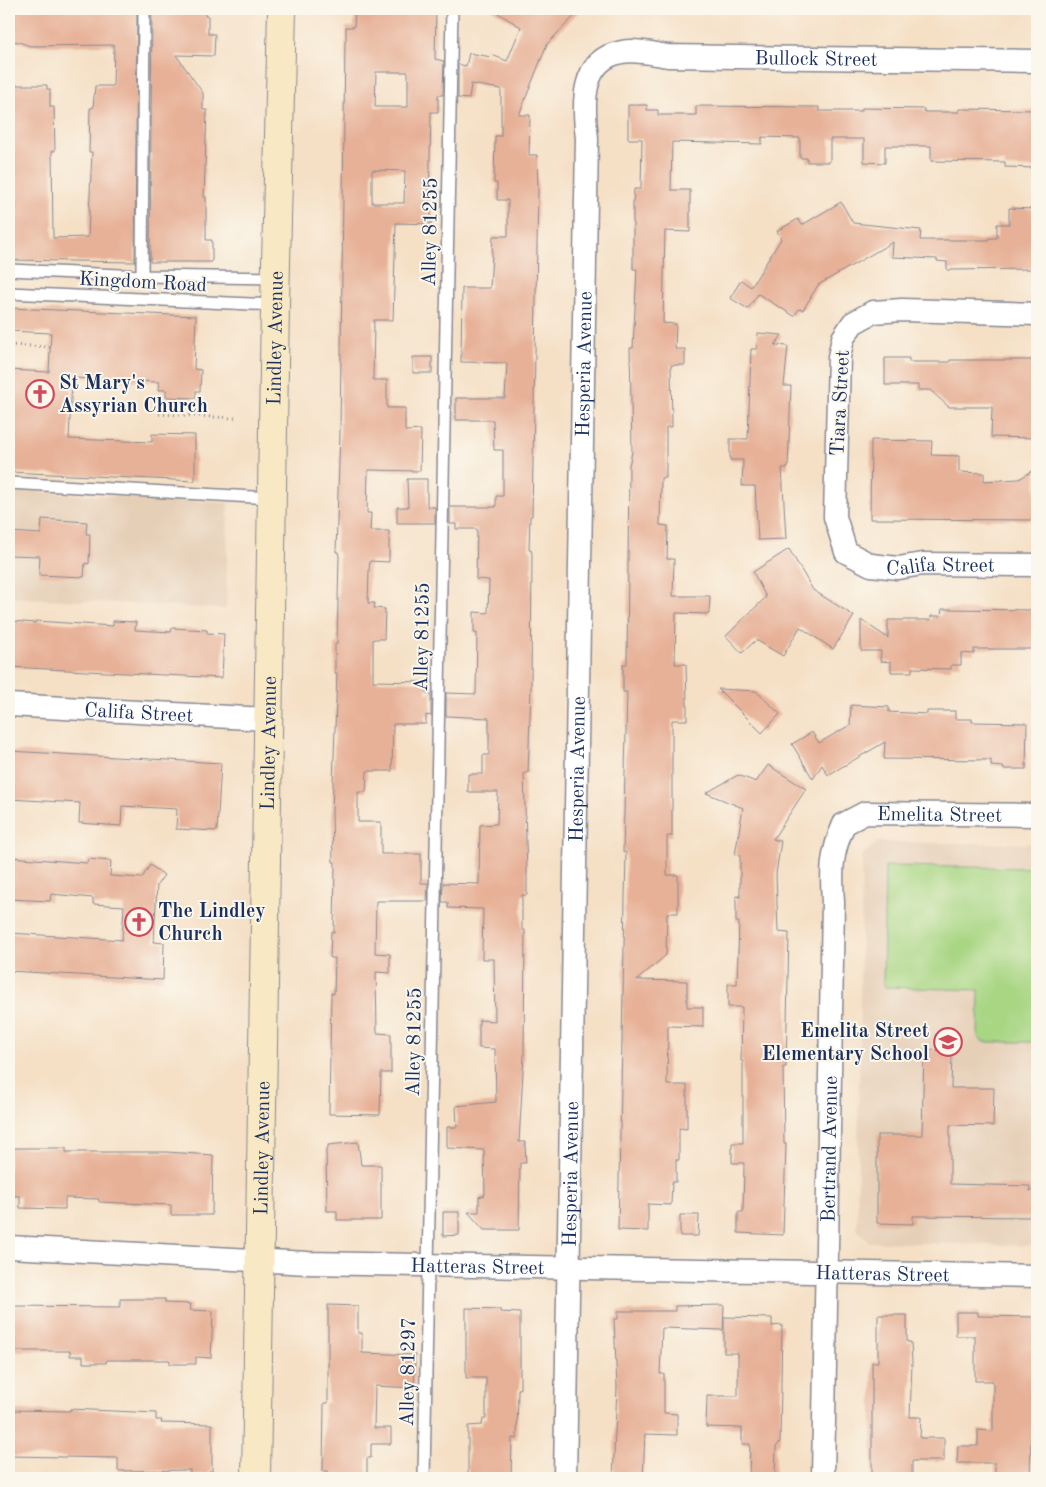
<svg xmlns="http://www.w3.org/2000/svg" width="1046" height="1487" font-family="'Old Standard TT',serif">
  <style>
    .built { fill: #e6cfb7 }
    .green { fill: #a8d683; stroke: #628270 }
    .building { fill: #e7b197; fill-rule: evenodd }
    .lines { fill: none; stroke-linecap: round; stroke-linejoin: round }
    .service-casing { stroke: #888892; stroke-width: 14 }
    .minor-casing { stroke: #888892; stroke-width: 25 }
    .secondary-casing { stroke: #888892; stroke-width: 30 }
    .path { stroke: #888892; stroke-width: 3; stroke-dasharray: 1 4; stroke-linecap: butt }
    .service { stroke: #fff; stroke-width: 11 }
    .minor { stroke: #fff; stroke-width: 22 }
    .secondary { stroke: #f8e8c3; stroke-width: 28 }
    .labels { text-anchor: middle; stroke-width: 4; stroke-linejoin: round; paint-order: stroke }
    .street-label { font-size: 20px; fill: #1b2f5e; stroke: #fbf7ec }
    .poi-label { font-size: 20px; font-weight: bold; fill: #1b2f5e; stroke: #fbf7ec; text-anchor: start }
  </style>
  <rect width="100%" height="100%" fill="#fbf7ec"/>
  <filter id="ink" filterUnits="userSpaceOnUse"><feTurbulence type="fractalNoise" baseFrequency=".02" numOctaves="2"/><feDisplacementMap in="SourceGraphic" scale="10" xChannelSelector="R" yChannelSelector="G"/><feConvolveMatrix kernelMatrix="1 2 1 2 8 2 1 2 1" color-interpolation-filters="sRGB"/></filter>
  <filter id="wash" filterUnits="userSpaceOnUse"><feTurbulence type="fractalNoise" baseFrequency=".0096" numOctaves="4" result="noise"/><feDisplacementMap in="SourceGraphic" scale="20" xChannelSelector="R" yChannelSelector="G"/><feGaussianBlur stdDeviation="1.12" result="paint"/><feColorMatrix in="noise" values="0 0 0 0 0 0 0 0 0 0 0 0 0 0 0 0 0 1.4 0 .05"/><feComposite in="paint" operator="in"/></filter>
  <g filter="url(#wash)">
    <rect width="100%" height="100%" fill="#f5e0c6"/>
    <path class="built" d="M9 490 228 503 226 609 9 597Z
      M878 842 1037 844V1246L869 1242 857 1229 862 855Z"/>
    <path class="green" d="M885 866 1037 868V1042H983L978 1037 979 990 883 987Z"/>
    <g id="blocks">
      <path class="building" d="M9 9H137L135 262 9 260V85H47V89H50V107H54L55 151H52L53 238 88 237 92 152H89L90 108H93L95 86H113L114 45 30 46 19 42 9 41Z
        M152 9H206L205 16H208V34H215L214 56 176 55 203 93V110H207L204 197H206V240H212V262H150Z
        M355 9H436L435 59 444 61 443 95H438V112H431L429 204H431V224L396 223 393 320H374L373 380H387V408H405V431L421 430 420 471 368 470 367 513H371L370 531H389V562L370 561 369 570 368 603H375L374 608 385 609 384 639H373V681L427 682 426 693H431V716L426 715V724H393L392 771H367L366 792H358V822H381V854H421V883H428L427 901H376L375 953 390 954V973L376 972 377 1033 391 1034V1073H381L380 1115 329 1114 331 993 334 994 335 958H330L331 932H334L335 862H333L332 812 337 673H335V644H337L339 556 338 552H336L340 432 345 41H346V27H354ZM376 72H408V107H375ZM372 170 405 171 404 203H372Z
        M491 9H581L547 44 519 115H530L529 155H537L538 190 532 516H530L529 550H531L532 554 531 689 528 773H524L527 874V895H522V930H525L524 1055 519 1142H525L526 1163H520L519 1230H484L468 1212H479V1197L485 1195 484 1150 447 1148V1127H457L456 1106 496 1102 495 1049 479 1048V1020L495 1021 494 959H482L483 909 448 908V902H442L443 883 479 884 480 825 497 824 498 792H468V774H483V755H489V718L446 716V693L476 694 477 633H474V612L488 613 489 580 476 579 477 529H456V524H450V507H496V496H503V450H494L493 420H456V398H505L507 363 461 362 462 288H490L493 236H508V200H497V183H494L495 136H501V89L471 84 469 99 458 98V64L466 66 469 53 491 57 492 55 507 61 521 27Z
        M628 105H647V110H658V115H696V106L819 107V111H862V108L924 109V112H959V109L1037 110V168L1005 167V162L931 161V146H885V163L864 162V139H830V162H807V158H800V138L762 137V144L672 142 671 190H690V232L665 231 663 323 676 324 675 349H685V365H671L672 427H666V478H661L660 525 668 526 667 559H674L673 596H710L709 614 676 613 675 664H686L687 703V720H672V836H667V875H678V913H667L666 955 637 980 687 981V1007H703V1027L668 1026 667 1085H687V1129L679 1128V1160H676V1182H672L671 1205 648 1204V1231L618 1230 626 852H623L627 692H623V664H627L629 466 632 452 630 348H633L637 269H633V202L634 189H641L642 139H628Z
        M841 202 853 223 921 230 920 240H989V238H997V224H1009V208L1035 209V269L947 270V262L937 261V259L892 257 893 242 818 285 803 310 799 309 794 316 758 294 748 309 730 298 741 280 751 287 781 239 777 231 798 219 802 225Z
        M9 308 196 316 194 369 201 370 200 391H196V398L166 397V390H158L159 382 72 378 69 439 152 442V434L195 435V481L9 472V370L49 372 51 333 9 331Z
        M758 333 782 335 775 345 788 346 784 386H791L788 468H782L786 539 758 540 755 486H742L743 460H730V439H748L751 349H757Z
        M413 357H432V373H413Z
        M885 358H909V362H950V360H1037V438L991 437 992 407H949L930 390H918V385H885Z
        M871 440 932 441 931 455 959 456V472L984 473V481L1019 479 1036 469 1035 520 870 519Z
        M407 479H427V504L428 507H435V523H397V507H408Z
        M42 519 87 522 86 534H90L89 564 85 563 84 577 39 575 40 556 9 555V532L41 534Z
        M789 549 813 590 854 616 833 649 800 627 783 656 756 640 742 653 726 636 766 597 753 572Z
        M942 609 1037 610V649H974V654L961 653V665H951V669L912 668V672H891V662L880 661 881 651H861V620L888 638V620H931V616H941Z
        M12 621 35 623V621L113 626V621L136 622 135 630 171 632 172 628 207 630V633L224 634 222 678 9 667V624H12Z
        M718 689 756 691 780 714 762 733Z
        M851 705 889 707V712L927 714V711H955V719H972V722L1027 723 1026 769H1003L1004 767 991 766V760L884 759 885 742 828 775 822 765 813 779 792 744 812 732 819 743 850 725Z
        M9 751 221 763 217 831 176 829 177 809 122 806 121 826 79 823 80 803 9 799Z
        M768 765 806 789 773 839 781 841 776 874 778 932 789 933 786 1067H783L784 1144H786L783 1235 738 1233V1212H743L744 1163H732V1143H743V1061H741L742 1007H728V984H737L739 922H736V896L740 897V856L735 855 743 808 706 793 738 775 756 782Z
        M9 857 87 863 88 859 111 861 110 876 142 878 150 865 164 875 157 885 154 942 164 943 163 980 9 971V933L122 940 124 906 93 904V898L51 894 50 901 9 899Z
        M924 1050 952 1051 951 1088H994L993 1126 950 1125V1184L1030 1186V1191H1037V1214H1030V1217L913 1216V1224L877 1223V1135H922Z
        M358 1142 361 1165H381V1220H337V1211H327L326 1149H328V1145Z
        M9 1148H66V1152H166L213 1155 212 1215H171V1205L99 1202V1199L65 1198V1209L20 1208V1196H9Z
        M443 1212H459V1235L443 1236Z
        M680 1215H699L698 1236H680Z
        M120 1299H165V1303L191 1304 190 1310 213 1311 211 1358 196 1357V1364H170V1360H107L106 1363H83V1356H70V1351H9V1306L120 1307Z
        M328 1305 358 1306V1333H362V1353L415 1355 414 1388 375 1386 374 1428H391V1444H371V1458H367V1478H328V1471H323L324 1403H328Z
        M724 1305 723 1330 662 1328 660 1374H664V1413L677 1414V1435L645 1434 643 1478H613L617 1387 614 1319H618V1311H675V1306Z
        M466 1308 500 1309V1312L520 1313V1389H518L517 1439 512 1438 511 1478H468V1426L482 1425 483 1419H486V1378H466Z
        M956 1312H978V1316L1037 1317 1036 1438H1031L1030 1478H995V1463H957L958 1446H978V1430L993 1431V1381H975V1336H956Z
        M878 1315H907V1342H911L912 1363 910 1417H921L920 1438H944V1461H912V1478H872V1362H878Z
        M724 1317 772 1318V1326L782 1325 780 1442 776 1447 775 1478H749L750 1444H742V1428L706 1427 707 1396H738V1353H724Z
        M70 1409 156 1413V1420H162L161 1423 212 1424V1471H209V1474H190V1470L118 1471V1458L9 1456V1410L70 1411Z"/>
    </g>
  </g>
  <g filter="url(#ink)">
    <use href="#blocks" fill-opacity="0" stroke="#888892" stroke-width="1"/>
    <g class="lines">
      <defs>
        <path id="service" d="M9 270 142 276 276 278
          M142 276 144 9
          M9 293 275 305
          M9 483 272 498
          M424 1478 452 9"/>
        <g id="minor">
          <path id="s1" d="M1037 314 902 310 873 312 853 323 843 338 839 357 835 517 846 552 871 565 898 568 923 564 1037 565"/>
          <path id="s2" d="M9 705 268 719"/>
          <path id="s3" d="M9 1247 308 1263 1037 1276"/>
          <path id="s4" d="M565 1478 587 138C583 105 580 59 622 52 636 49 654 54 668 56L1037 61"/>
          <path id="s5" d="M823 1478 833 902C831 870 831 854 844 824L865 813 1037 815"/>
        </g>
        <g id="secondary">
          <path id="s6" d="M256 1478 275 305 282 9"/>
        </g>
      </defs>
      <use href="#service" class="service-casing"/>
      <use href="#minor" class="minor-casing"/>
      <use href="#secondary" class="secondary-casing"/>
      <path class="path" d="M9 345 50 347
        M159 414 235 418"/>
      <use href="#service" class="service"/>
      <use href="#minor" class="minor"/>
      <use href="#secondary" class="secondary"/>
    </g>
  </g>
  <defs>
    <symbol id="church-ring" viewBox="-11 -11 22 22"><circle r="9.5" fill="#fbf7ec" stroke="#d1495b" stroke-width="1.5"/><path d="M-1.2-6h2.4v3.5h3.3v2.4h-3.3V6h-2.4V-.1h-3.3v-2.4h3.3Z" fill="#d1495b"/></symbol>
    <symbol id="school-ring" viewBox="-11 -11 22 22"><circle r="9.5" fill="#fbf7ec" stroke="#d1495b" stroke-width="1.5"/><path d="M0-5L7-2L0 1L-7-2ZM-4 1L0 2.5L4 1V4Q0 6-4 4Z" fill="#d1495b"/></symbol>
  </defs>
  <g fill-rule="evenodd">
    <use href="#church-ring" x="24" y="378" width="32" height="32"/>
    <use href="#church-ring" x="123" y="906" width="32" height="32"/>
    <use href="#school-ring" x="932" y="1026" width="32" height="32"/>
  </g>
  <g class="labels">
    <g class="street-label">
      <text dy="7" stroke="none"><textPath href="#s4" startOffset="1639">Bullock Street</textPath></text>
      <text transform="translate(429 232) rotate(-89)" y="7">Alley 81255</text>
      <text transform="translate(143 281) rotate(3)" y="7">Kingdom Road</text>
      <text dy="7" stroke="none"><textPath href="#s6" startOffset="1140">Lindley Avenue</textPath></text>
      <text dy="7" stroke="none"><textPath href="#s4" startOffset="1114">Hesperia Avenue</textPath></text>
      <text transform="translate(839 403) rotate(-87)" y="7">Tiara Street</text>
      <text dy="7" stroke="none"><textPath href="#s1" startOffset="519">Califa Street</textPath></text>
      <text transform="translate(421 637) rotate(-89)" y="7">Alley 81255</text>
      <text dy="7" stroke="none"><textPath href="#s2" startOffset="130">Califa Street</textPath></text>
      <text dy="7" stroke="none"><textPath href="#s6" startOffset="735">Lindley Avenue</textPath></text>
      <text dy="7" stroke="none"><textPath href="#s4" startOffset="709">Hesperia Avenue</textPath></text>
      <text dy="7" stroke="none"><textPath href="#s5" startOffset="754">Emelita Street</textPath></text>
      <text transform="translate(413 1042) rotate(-89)" y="7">Alley 81255</text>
      <text dy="7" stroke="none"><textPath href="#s6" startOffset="330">Lindley Avenue</textPath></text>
      <text dy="7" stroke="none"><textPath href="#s5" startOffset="329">Bertrand Avenue</textPath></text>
      <text dy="7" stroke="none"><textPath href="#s4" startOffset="304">Hesperia Avenue</textPath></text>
      <text dy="7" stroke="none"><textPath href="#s3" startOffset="469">Hatteras Street</textPath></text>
      <text dy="7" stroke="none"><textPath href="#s3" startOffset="874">Hatteras Street</textPath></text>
      <text transform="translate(407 1372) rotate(-89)" y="7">Alley 81297</text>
    </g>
    <g class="poi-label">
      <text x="59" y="389">St Mary's<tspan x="59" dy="23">Assyrian Church</tspan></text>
      <text x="158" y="917">The Lindley<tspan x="158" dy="23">Church</tspan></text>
      <text x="929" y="1037" text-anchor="end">Emelita Street<tspan x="929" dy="23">Elementary School</tspan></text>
    </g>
  </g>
  <rect width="1046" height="1487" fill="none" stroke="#fbf7ec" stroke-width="30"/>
</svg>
